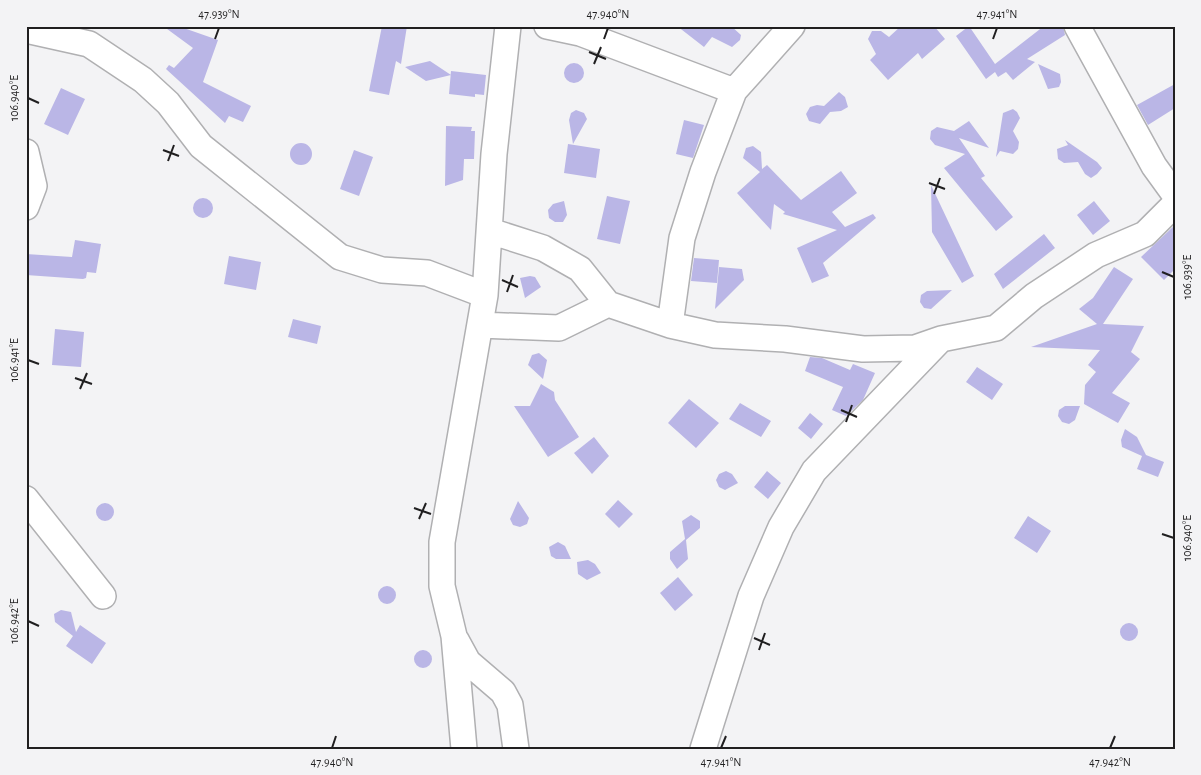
<svg xmlns="http://www.w3.org/2000/svg" width="1201" height="775" font-family="'Alegreya Sans',sans-serif">
  <style>
    .building { fill: #bab6e6 }
    .lines { fill: none; stroke-linecap: round; stroke-linejoin: round }
    .street-casing { stroke: #b0b0b2; stroke-width: 28 }
    .street { stroke: #fff; stroke-width: 25 }
    .ticks { fill: none; stroke: #201f20; stroke-width: 2 }
    .neatline { fill: none; stroke: #201f20; stroke-width: 2 }
    .ticks-label { font-size: 12px; text-anchor: middle; fill: #201f20 }
  </style>
  <rect width="100%" height="100%" fill="#f3f3f5"/>
  <path class="building" d="M163 26H178L218 40 203 82 251 106 243 122 229 116 225 123 166 69 169 65 174 68 193 48Z
    M382 26H407L401 64 396 61 389 95 369 91Z
    M677 26H731L741 35 740 40 732 47 712 37 704 47Z
    M901 26H934L945 39 922 59 918 53 888 80 870 60 876 54 868 39 872 31H881L889 37Z
    M969 26 995 64 1044 26H1063L1065 35 1027 59 1035 62 1013 80 1006 72 998 77 995 72 986 79 956 36Z
    M430 61 451 75 426 81 405 67Z
    M564 73a10 10 0 1 1 20 0a10 10 0 1 1-20 0Z
    M1038 64 1060 74 1061 82 1059 87 1048 89Z
    M451 71 486 75 484 95 475 94V97L449 94Z
    M1175 84V108L1148 125 1137 105Z
    M61 88 85 99 68 135 44 124Z
    M839 92 845 97 848 107 841 111 830 112 820 124 809 121 806 114 810 107 817 105 824 106Z
    M1013 109 1017 112 1020 118 1013 131 1019 142 1018 149 1013 154 1000 151 996 157 1003 113Z
    M576 110 584 113 587 119 573 144 569 120 571 113Z
    M684 120 704 125 693 158 676 154Z
    M969 121 989 148 959 138 985 176 981 178 1013 217 996 231 944 168 965 154 935 145 930 139 931 131 937 127 954 131Z
    M446 126 472 127 471 131H475L474 159H464L463 180 445 186Z
    M1065 140 1097 162 1102 168 1097 174 1091 178 1085 174 1078 162 1064 163 1058 159 1057 149 1068 145Z
    M290 154a11 11 0 1 1 22 0a11 11 0 1 1-22 0Z
    M568 144 600 149 596 178 564 173Z
    M753 146 761 152 762 169 767 165 801 200 841 171 857 193 832 212 845 227 873 214 876 218 823 263 829 276 812 283 797 248 837 230 783 214 785 212 774 204 771 230 737 193 760 172 743 158 746 148Z
    M354 150 373 157 359 196 340 189Z
    M931 185 974 276 962 283 932 232Z
    M607 196 630 201 620 244 597 239Z
    M193 208a10 10 0 1 1 20 0a10 10 0 1 1-20 0Z
    M564 201 567 215 563 222H555L549 218 548 210 553 204Z
    M1094 201 1110 221 1093 235 1077 215Z
    M1175 225V269L1164 280 1141 257Z
    M1044 234 1055 248 1003 289 994 274Z
    M75 240 101 244 96 273 87 272 86 278 83 279 26 275V254L72 257Z
    M229 256 261 262 256 290 224 284Z
    M694 258 719 260 717 283 691 281Z
    M719 267 742 269 744 280 715 309Z
    M1114 267 1133 279 1103 324 1144 326 1131 352 1140 359 1112 393 1130 403 1118 423 1084 404 1085 385 1096 372 1088 365 1100 350 1031 347 1097 324 1079 309 1093 298Z
    M530 276 535 277 541 287 525 298 520 278Z
    M952 290 931 309 924 308 920 302 921 295 927 291Z
    M293 319 321 326 317 344 288 337Z
    M55 329 84 332 81 367 52 365Z
    M539 353 547 360 543 379 528 365 532 355Z
    M810 357 822 358 850 370 853 364 875 373 863 400 846 416 832 410 843 387 805 371Z
    M977 367 1003 384 992 400 966 382Z
    M541 384 554 392 555 400 579 437 548 457 514 406H530Z
    M689 399 719 423 696 448 668 423Z
    M740 403 771 421 761 437 729 419Z
    M1065 406H1080L1075 420 1069 424 1062 422 1058 416 1059 410Z
    M810 413 823 424 811 439 798 428Z
    M1125 429 1137 437 1146 455 1164 462 1158 477 1137 469 1142 456 1122 447 1121 440Z
    M594 437 609 456 592 474 574 453Z
    M726 471 732 474 738 483 725 490 719 487 716 480 719 474Z
    M767 471 781 483 768 499 754 487Z
    M618 500 633 514 619 528 605 514Z
    M518 501 529 518 527 524 520 527 513 525 510 519Z
    M96 512a9 9 0 1 1 18 0a9 9 0 1 1-18 0Z
    M691 515 700 521V528L686 540 688 559 677 569 670 559V552L685 539 682 521Z
    M1028 516 1051 531 1037 553 1014 538Z
    M558 542 565 546 571 559H556L551 556 549 547Z
    M588 560 595 564 601 573 587 580 578 574 577 562Z
    M678 577 693 595 675 611 660 593Z
    M378 595a9 9 0 1 1 18 0a9 9 0 1 1-18 0Z
    M61 610 71 612 76 632 80 625 106 643 92 664 66 646 73 636 55 622 54 614Z
    M1120 632a9 9 0 1 1 18 0a9 9 0 1 1-18 0Z
    M414 659a9 9 0 1 1 18 0a9 9 0 1 1-18 0Z"/>
  <g class="lines">
    <defs>
      <path id="street" d="M547 26 580 33 734 91 792 26
        M1077 26 1154 166 1175 195
        M26 30 89 44 143 80 168 103 201 146 340 257 382 270 427 273 485 295
        M26 152 34 186 26 207
        M490 231 543 248 580 269 608 304 670 325 715 335 785 339 863 349 915 348 941 339 996 328 1034 296 1096 255 1145 234 1175 204
        M480 325 559 328 608 304
        M670 325 682 238 703 172 734 91
        M26 499 103 596
        M456 640 468 662 503 692 510 705 516 749
        M464 749 454 636 442 586V542L485 295 494 154 508 26
        M703 749 751 596 781 527 814 471 939 341"/>
    </defs>
    <use href="#street" class="street-casing"/>
    <use href="#street" class="street"/>
  </g>
  <path class="ticks" d="M215 39 219 28M604 39 608 28M993 39 997 28M589 52 606 59M594 64 601 47M28 98 39 103M163 150 179 156M168 161 174 145M929 183 945 189M934 194 940 178M1162 272 1174 277M502 280 518 287M507 292 513 275M28 360 39 364M75 378 92 384M80 389 87 373M841 410 857 417M846 422 852 405M414 508 431 514M419 519 426 503M1162 534 1174 538M28 621 39 626M754 638 770 645M759 650 765 633M332 748 336 736M721 748 726 736M1110 748 1115 736"/>
  <rect width="1201" height="775" fill="none" stroke="#f3f3f5" stroke-width="55"/>
  <rect x="28" y="28" width="1146" height="720" class="neatline"/>
  <g class="ticks-label">
    <text x="219" y="18">47.939°N</text>
    <text x="608" y="18">47.940°N</text>
    <text x="997" y="18">47.941°N</text>
    <text transform="translate(14 98) rotate(-90)" y="4">106.940°E</text>
    <text transform="translate(1187 277) rotate(-90)" y="4">106.939°E</text>
    <text transform="translate(14 360) rotate(-90)" y="4">106.941°E</text>
    <text transform="translate(1187 538) rotate(-90)" y="4">106.940°E</text>
    <text transform="translate(14 621) rotate(-90)" y="4">106.942°E</text>
    <text x="332" y="766">47.940°N</text>
    <text x="721" y="766">47.941°N</text>
    <text x="1110" y="766">47.942°N</text>
  </g>
</svg>
